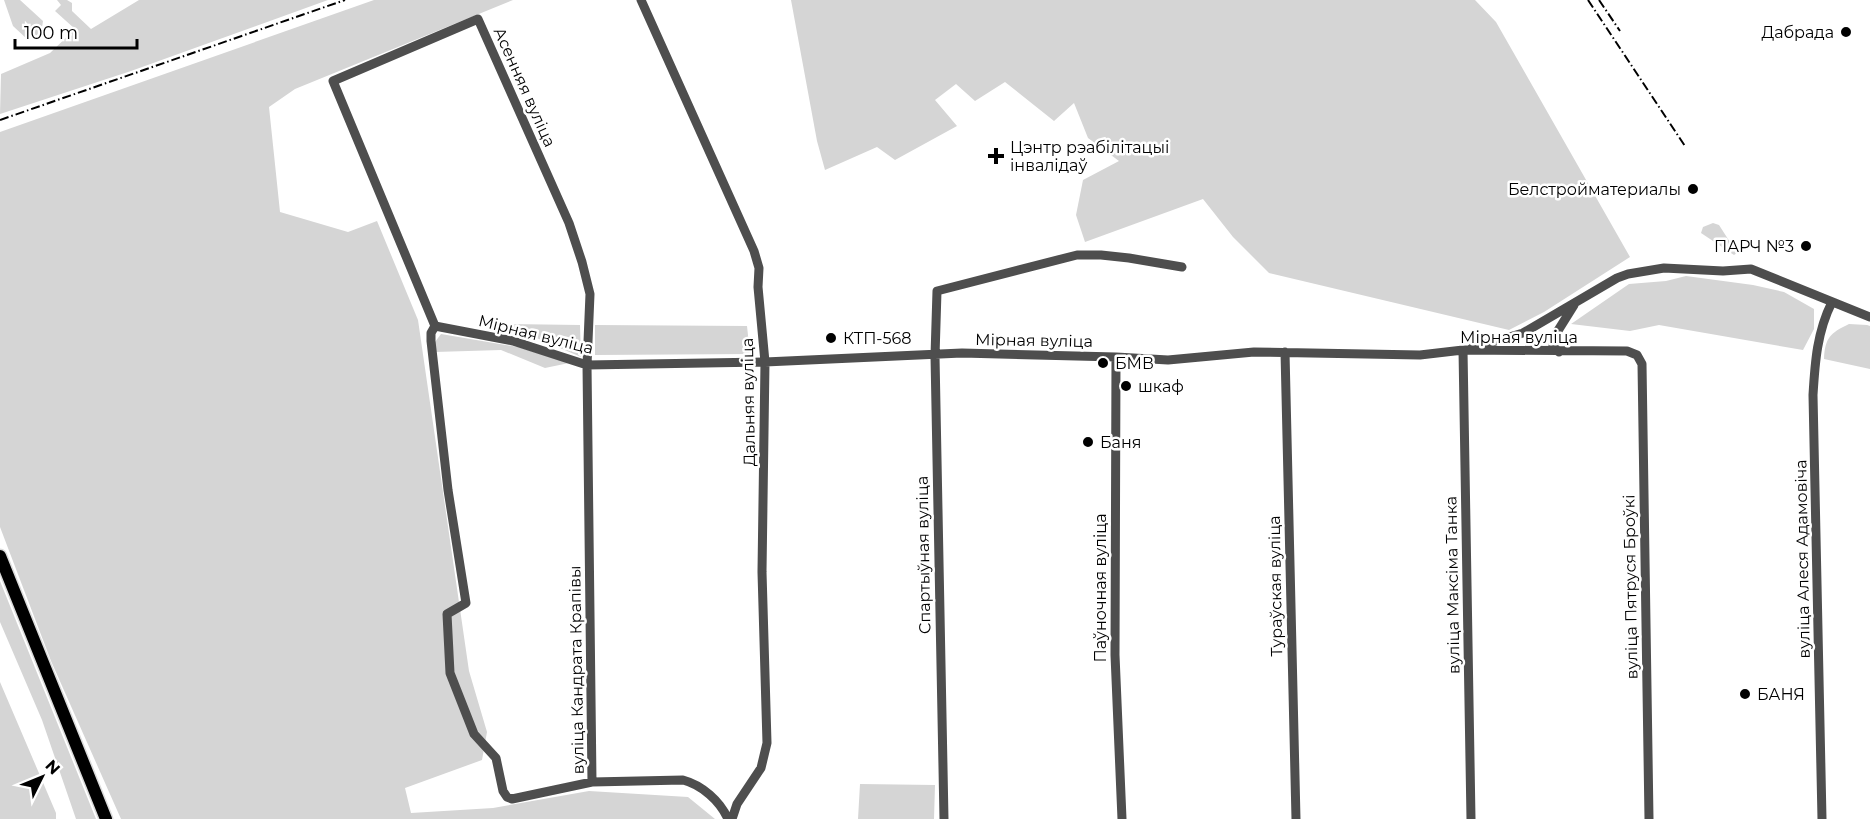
<svg xmlns="http://www.w3.org/2000/svg" width="1870" height="819" font-family="Montserrat,sans-serif">
  <style>
    .green { fill: #d5d5d5 }
    .lines { fill: none; stroke-linecap: round; stroke-linejoin: round }
    .major-casing { stroke: #dbdbdb; stroke-width: 15 }
    .minor { stroke: #4e4e4e; stroke-width: 9 }
    .major { stroke: #000; stroke-width: 12 }
    .rail { stroke: #000; stroke-width: 2; stroke-dasharray: 9 3 1.5 3; stroke-linecap: butt }
    .poi-dot { fill: #000; stroke: #fff; stroke-width: 2 }
    .labels { text-anchor: middle; stroke-width: 5; stroke-linejoin: round; paint-order: stroke }
    .poi-label { font-size: 16px; fill: #000; stroke: #fff; text-anchor: start }
    .street-label { font-size: 16px; fill: #000; stroke: #fff }
  </style>
  <rect width="100%" height="100%" fill="#fff"/>
  <path class="green" d="M4 0H20L43 21C42 32 38 37 27 39L13 26Z
    M57 0H67L72 3V11L91 29 139 0H328L131 71 0 114 1 74 50 53 75 29 55 11 61 5Z
    M374 0H513L295 89 269 107 280 212 348 232 377 221 418 320 469 671 487 732 482 760 405 788 411 813 493 808 589 791 688 797 715 819H121L51 661 0 527V132Z
    M791 0H1475L1496 22 1630 257 1544 312 1509 330 1269 273 1233 237 1203 199 1085 242 1076 215 1083 180 1119 161 1088 138 1074 103 1054 121 1005 82 975 101 956 84 935 100 957 126 895 160 877 147 825 170 817 141Z
    M1713 223 1719 225 1737 253 1734 255 1701 233 1703 227Z
    M1686 276 1753 285 1784 292 1814 309V329L1803 350 1659 325 1630 331 1571 324 1629 284 1666 281Z
    M504 324 580 325 581 357Z
    M1849 324 1867 325 1870 326V369L1824 359C1825 338 1830 333 1849 324Z
    M595 325 747 326 750 354 595 355Z
    M441 334 518 347 569 363 545 368 501 350 435 352V342Z
    M0 581 96 819H76L42 720 0 622Z
    M0 682 56 813V819H0Z
    M860 784 935 785 934 819H858Z"/>
  <g class="lines">
    <defs>
      <path id="major" d="M0 556 106 819"/>
    </defs>
    <use href="#major" class="major-casing"/>
    <path class="minor" d="M641 0 754 251 759 268 758 287 765 362 762 572 767 743 761 768 737 804 732 819
      M435 326 513 341 587 365 765 362 962 353 1116 357 1168 360 1254 352 1420 355 1463 350 1627 351 1637 355 1642 364 1649 819
      M435 326 333 81 478 19 569 223 582 262 590 294 587 365 592 782
      M435 326 431 333V341L448 490 466 603 447 614 450 673 474 734 496 758 503 791 507 797 512 799 592 782 683 780C702 785 720 801 728 819
      M1472 348 1523 333 1617 278 1628 274 1664 268 1723 271 1751 269 1870 317
      M1463 350 1471 819
      M1285 352 1296 819
      M1559 352 1553 346 1554 337 1574 305
      M1116 357 1115 655 1122 819
      M944 819 935 356 937 291 1077 255H1101L1129 258 1182 267
      M1822 819 1813 395C1815 362 1817 332 1832 302"/>
    <use href="#major" class="major"/>
    <path class="rail" d="M1588 0 1685 146
      M1599 0 1620 31
      M0 120 345 0"/>
  </g>
  <g class="poi-dot">
    <circle cx="1846" cy="32" r="6"/>
    <path d="M993 147h6v6h6v6h-6v6h-6v-6h-6v-6h6z"/>
    <circle cx="1693" cy="189" r="6"/>
    <circle cx="1806" cy="246" r="6"/>
    <circle cx="831" cy="338" r="6"/>
    <circle cx="1103" cy="363" r="6"/>
    <circle cx="1126" cy="386" r="6"/>
    <circle cx="1088" cy="442" r="6"/>
    <circle cx="1745" cy="694" r="6"/>
  </g>
  <g class="labels">
    <g class="poi-label">
      <text x="1834" y="38" text-anchor="end">Дабрада</text>
      <text x="1010" y="153">Цэнтр рэабілітацыі<tspan x="1010" dy="18">інвалідаў</tspan></text>
      <text x="1681" y="195" text-anchor="end">Белстройматериалы</text>
      <text x="1794" y="252" text-anchor="end">ПАРЧ №3</text>
      <text x="843" y="344">КТП-568</text>
      <text x="1115" y="369">БМВ</text>
      <text x="1138" y="392">шкаф</text>
      <text x="1100" y="448">Баня</text>
      <text x="1757" y="700">БАНЯ</text>
    </g>
    <g class="street-label">
      <text transform="translate(525 87) rotate(66)" y="6">Асенняя вуліца</text>
      <text transform="translate(536 334) rotate(14)" y="6">Мірная вуліца</text>
      <text x="1519" y="343">Мірная вуліца</text>
      <text transform="translate(1034 340) rotate(1)" y="6">Мірная вуліца</text>
      <text transform="translate(748 402) rotate(-91)" y="6">Дальняя вуліца</text>
      <text transform="translate(923 555) rotate(-91)" y="6">Спартыўная вуліца</text>
      <text transform="translate(1802 559) rotate(-91)" y="6">вуліца Алеся Адамовіча</text>
      <text transform="translate(1452 585) rotate(-91)" y="6">вуліца Максіма Танка</text>
      <text transform="translate(1275 586) rotate(-91)" y="6">Тураўская вуліца</text>
      <text transform="translate(1630 587) rotate(-91)" y="6">вуліца Пятруся Броўкі</text>
      <text transform="translate(1100 588) rotate(-90)" y="6">Паўночная вуліца</text>
      <text transform="translate(576 670) rotate(-91)" y="6">вуліца Кандрата Крапівы</text>
    </g>
  </g>
  <g transform="translate(42 777) rotate(47)" stroke="#ffffff" stroke-width="4.5" paint-order="stroke">
  <path d="M0-4.5L10 22L0 15L-10 22Z" fill="#000000"/>
  <text y="-9" font-size="16" font-weight="bold" text-anchor="middle" fill="#000000">N</text>
  </g>
  <path d="M15 39v9h122v-9" fill="none" stroke="#000000" stroke-width="3"/>
  <text x="24" y="39" font-size="18" fill="#000000" stroke="#ffffff" stroke-width="4.5" paint-order="stroke">100 m</text>
</svg>
